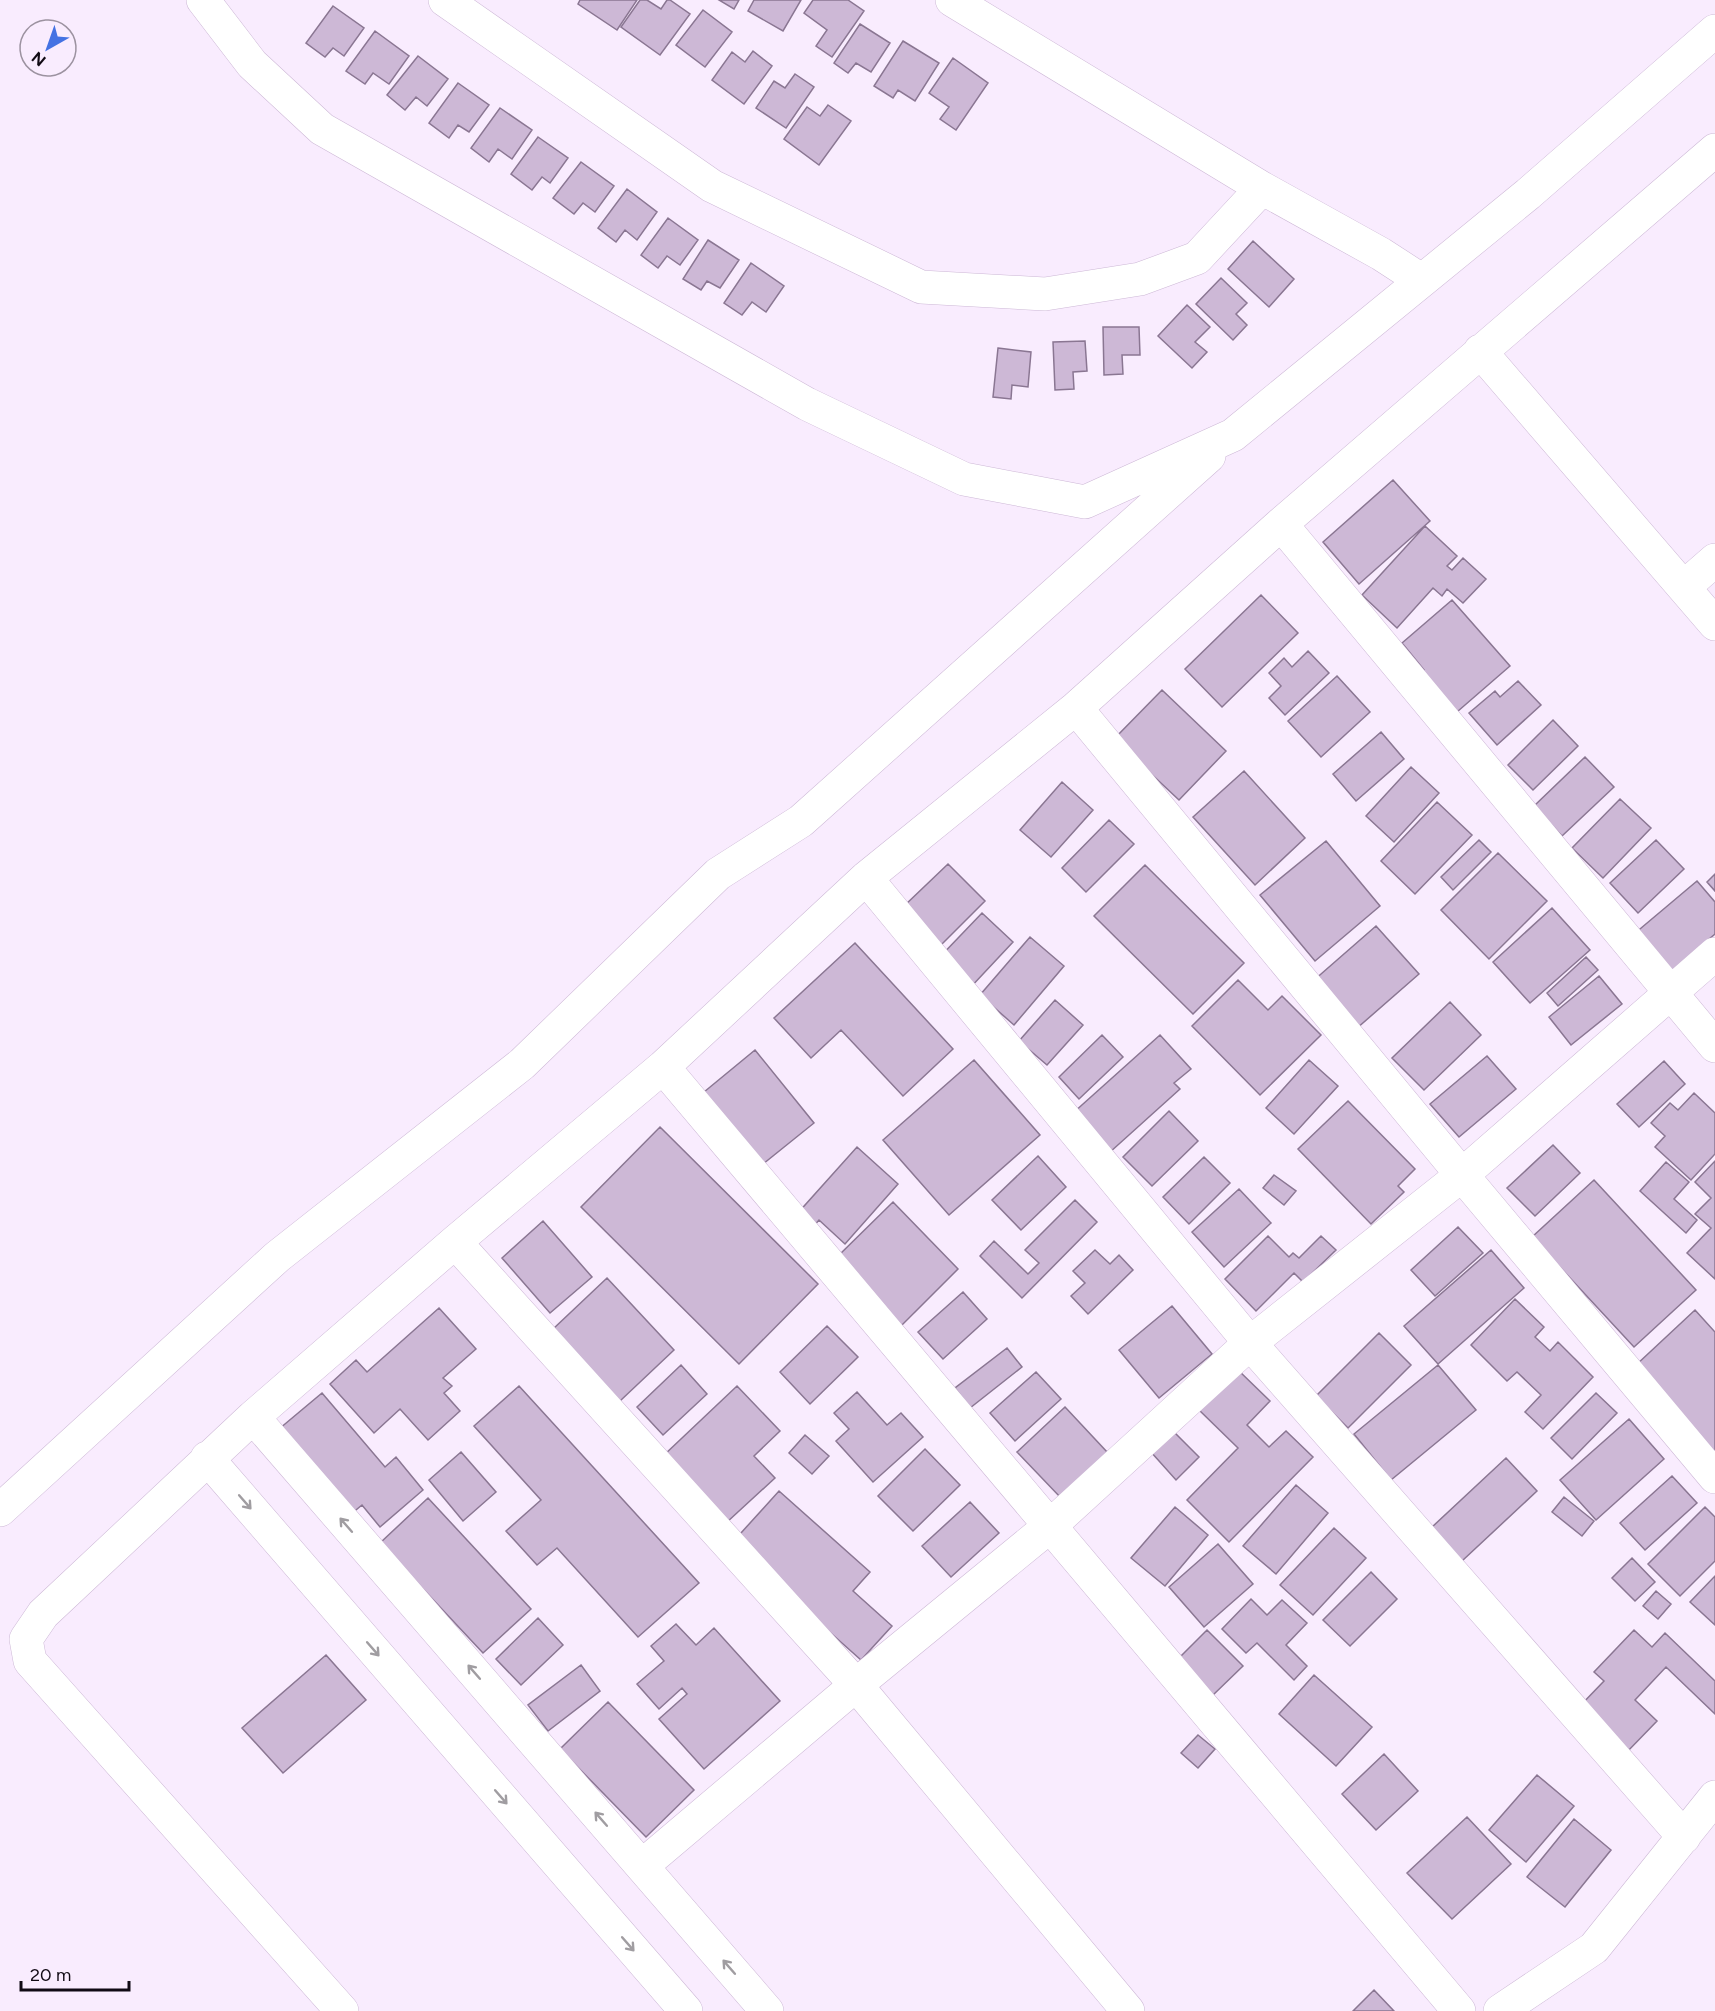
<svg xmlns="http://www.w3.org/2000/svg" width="1715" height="2011" font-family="Figtree,sans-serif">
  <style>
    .building { fill: #cdb8d6; stroke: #8a7692; stroke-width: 1.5 }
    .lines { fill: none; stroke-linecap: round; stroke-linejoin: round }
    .minor-casing { stroke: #cdb8d6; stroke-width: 34 }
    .minor { stroke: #fff; stroke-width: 33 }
    .oneway { stroke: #a09da1 }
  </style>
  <rect width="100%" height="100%" fill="#f9ecfe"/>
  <path class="building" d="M580 0H637L617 30 578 4Z
    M640 0H647L661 9 667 0H670L690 14 660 55 621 27Z
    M719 0H739L734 9Z
    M754 0H801L783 31 748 11Z
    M813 0H848L864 11 832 57 816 46 827 30 804 13Z
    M333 6 364 28 344 56 333 48 325 57 306 43Z
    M703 10 732 32 705 67 676 45Z
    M860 24 890 43 871 72 856 63 848 73 834 63Z
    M375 31 409 56 389 84 373 73 365 84 346 71Z
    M903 41 939 63 915 101 898 90 893 98 874 86Z
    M753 51 772 66 744 104 712 80 732 52 745 62Z
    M418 56 448 79 427 106 416 97 405 110 387 95Z
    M953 58 988 83 956 130 940 119 949 107 929 93Z
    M795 74 814 87 786 128 756 108 774 81 785 88Z
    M458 83 489 105 469 132 458 125 449 138 429 123Z
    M828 105 851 121 819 165 784 139 807 107 820 116Z
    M500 108 532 130 512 159 498 149 489 162 471 148Z
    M538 137 568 158 550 183 542 177 532 190 511 174Z
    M581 162 614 186 595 212 583 203 574 214 553 198Z
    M627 189 657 212 637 240 625 230 616 242 598 228Z
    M668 218 698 240 680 265 667 256 658 268 641 255Z
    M708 240 739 260 720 288 707 281 701 290 683 279Z
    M1253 241 1294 279 1269 307 1228 269Z
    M751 263 784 286 766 312 752 302 742 315 724 303Z
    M1221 278 1247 303 1236 314 1247 325 1233 340 1196 304Z
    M1187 305 1210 327 1195 342 1207 352 1192 368 1158 336Z
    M1103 327H1139L1140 355H1122L1123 374 1104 375Z
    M1085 341 1087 371 1073 372 1074 389 1055 390 1053 342Z
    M998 348 1031 352 1028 387 1012 385 1011 399 993 397Z
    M1393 480 1430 521 1359 584 1323 542Z
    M1425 526 1457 556 1447 566 1452 570 1463 558 1486 579 1463 603 1447 589 1442 596 1433 588 1397 628 1362 595Z
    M1261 595 1298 633 1222 707 1185 669Z
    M1452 600 1510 666 1450 718 1415 677 1424 670 1402 643Z
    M1308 651 1329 673 1285 715 1269 698 1281 686 1269 673 1284 658 1292 667Z
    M1337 676 1370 712 1321 757 1288 721Z
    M1518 681 1541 705 1497 745 1469 713 1495 691 1500 697Z
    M1162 690 1226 751 1179 800 1114 739Z
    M1553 720 1578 746 1533 790 1508 765Z
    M1381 732 1404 759 1356 801 1333 774Z
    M1585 757 1614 787 1562 836 1534 806Z
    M1411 767 1439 793 1394 842 1366 816Z
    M1244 771 1305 838 1255 885 1193 817Z
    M1062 782 1093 810 1051 857 1020 830Z
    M1620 799 1651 828 1603 878 1572 848Z
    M1437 802 1472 835 1415 894 1381 861Z
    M1109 820 1134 844 1086 892 1062 868Z
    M1479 840 1491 852 1453 890 1441 877Z
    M1656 840 1684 869 1638 913 1610 883Z
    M1326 841 1380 906 1315 961 1260 895Z
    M1498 853 1547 901 1489 959 1441 910Z
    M948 864 985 901 941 945 903 907Z
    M1145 865 1244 963 1193 1014 1094 916Z
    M1715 874V891L1707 882Z
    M1697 881 1715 902V934L1668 974 1634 934Z
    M1552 908 1590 950 1530 1003 1493 962Z
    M982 913 1013 942 969 989 937 960Z
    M1376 926 1419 974 1356 1029 1313 981Z
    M1030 937 1064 966 1014 1025 980 995Z
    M855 943 953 1049 903 1096 841 1030 811 1058 774 1018Z
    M1586 957 1598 970 1558 1006 1547 993Z
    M1599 976 1622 1004 1571 1045 1549 1017Z
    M1238 980 1268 1010 1282 996 1321 1035 1260 1095 1192 1026Z
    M1055 1000 1083 1025 1047 1065 1019 1041Z
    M1450 1002 1481 1035 1424 1090 1392 1058Z
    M1102 1035 1123 1057 1079 1099 1059 1077Z
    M1160 1035 1191 1069 1174 1083 1180 1089 1109 1153 1073 1113Z
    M755 1050 814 1123 763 1164 704 1092Z
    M1487 1056 1516 1089 1459 1137 1430 1104Z
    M974 1060 1040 1135 949 1215 883 1140Z
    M1309 1060 1338 1086 1294 1134 1266 1108Z
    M1664 1061 1685 1084 1639 1127 1617 1104Z
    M1694 1093 1715 1113V1154L1691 1180 1655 1147 1665 1136 1651 1123 1670 1103 1678 1110Z
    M1348 1101 1415 1169 1398 1186 1404 1192 1371 1224 1298 1149Z
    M1169 1111 1198 1141 1152 1186 1123 1157Z
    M660 1127 818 1284 739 1364 581 1207Z
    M1553 1145 1580 1173 1535 1216 1507 1188Z
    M857 1147 898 1184 845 1244 819 1220 813 1227 797 1214Z
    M1038 1156 1066 1187 1021 1230 992 1200Z
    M1204 1157 1230 1183 1189 1224 1163 1197Z
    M1715 1161V1279L1687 1253 1711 1228 1695 1214 1711 1198 1695 1182Z
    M1666 1162 1689 1182 1674 1199 1697 1220 1686 1233 1640 1191Z
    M1274 1175 1296 1191 1284 1205 1263 1188Z
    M1594 1180 1696 1290 1634 1347 1532 1237Z
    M1239 1189 1271 1223 1224 1267 1192 1232Z
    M1075 1200 1097 1222 1022 1298 980 1256 994 1241 1028 1274 1039 1263 1025 1250Z
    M893 1202 958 1269 901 1326 835 1259Z
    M543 1221 592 1277 550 1313 502 1258Z
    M1458 1227 1483 1253 1435 1296 1411 1270Z
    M1268 1236 1289 1257 1293 1253 1299 1258 1321 1236 1336 1250 1303 1282 1294 1273 1256 1311 1225 1279Z
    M1095 1250 1110 1264 1119 1255 1133 1270 1088 1314 1071 1296 1085 1283 1073 1271Z
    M1491 1250 1524 1288 1438 1364 1404 1326Z
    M607 1278 674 1350 620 1401 552 1330Z
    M963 1292 987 1319 943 1359 918 1332Z
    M1515 1299 1544 1327 1535 1337 1550 1351 1558 1342 1593 1377 1543 1429 1525 1412 1541 1395 1517 1372 1507 1381 1471 1345Z
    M1172 1306 1212 1354 1159 1398 1119 1350Z
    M439 1308 476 1349 443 1378 452 1386 444 1393 460 1411 428 1440 400 1409 374 1433 330 1384 356 1360 367 1372Z
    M1695 1310 1715 1332V1454L1635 1366Z
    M827 1326 858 1357 810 1404 780 1372Z
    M1379 1333 1411 1365 1348 1428 1316 1396Z
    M1007 1348 1022 1367 970 1408 955 1388Z
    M681 1365 707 1394 663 1435 637 1407Z
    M1438 1365 1476 1410 1391 1480 1354 1434Z
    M1237 1369 1270 1401 1247 1425 1269 1447 1286 1431 1313 1457 1229 1542 1187 1500 1238 1448 1198 1409Z
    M1036 1372 1061 1399 1015 1441 990 1413Z
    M519 1386 699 1583 638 1637 557 1548 537 1565 506 1531 541 1500 474 1426Z
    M737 1386 780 1431 754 1456 775 1478 726 1523 663 1456Z
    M857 1392 887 1425 901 1413 923 1437 873 1482 836 1441 849 1429 834 1413Z
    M322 1393 385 1467 396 1457 423 1490 380 1527 362 1505 345 1519 273 1434Z
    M1596 1393 1617 1413 1572 1459 1551 1438Z
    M1065 1407 1108 1453 1061 1498 1017 1452Z
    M1629 1419 1664 1459 1596 1520 1560 1480Z
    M1173 1431 1199 1457 1176 1480 1151 1452Z
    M805 1435 829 1456 812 1474 789 1453Z
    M925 1449 960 1485 913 1531 878 1496Z
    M461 1452 496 1492 463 1521 429 1480Z
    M1506 1458 1537 1491 1462 1561 1431 1528Z
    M1672 1476 1697 1503 1645 1550 1620 1523Z
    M1296 1485 1328 1513 1276 1574 1243 1546Z
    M779 1491 870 1572 853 1591 892 1626 861 1660 731 1544Z
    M1564 1497 1594 1521 1582 1536 1552 1512Z
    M428 1498 531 1609 483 1653 380 1543Z
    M970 1502 999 1533 951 1577 922 1546Z
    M1175 1507 1208 1535 1165 1586 1131 1558Z
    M1705 1507 1715 1517V1561L1680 1596 1648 1564Z
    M1334 1528 1366 1558 1313 1615 1280 1585Z
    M1218 1544 1253 1584 1204 1627 1169 1587Z
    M1632 1558 1655 1582 1635 1601 1612 1578Z
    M1371 1572 1397 1599 1350 1646 1323 1620Z
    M1715 1576V1625L1690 1602Z
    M1656 1591 1671 1604 1658 1619 1643 1606Z
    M1251 1599 1267 1615 1282 1600 1307 1623 1286 1645 1307 1666 1294 1680 1257 1643 1246 1653 1222 1629Z
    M538 1618 563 1645 521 1685 496 1659Z
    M676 1624 696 1645 714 1628 780 1701 704 1769 659 1719 687 1694 682 1688 659 1709 637 1684 664 1661 651 1646Z
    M1207 1630 1243 1666 1212 1696 1177 1660Z
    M1634 1630 1652 1647 1665 1633 1715 1681V1714L1666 1667 1635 1700 1657 1721 1626 1753 1579 1707 1604 1681 1594 1672Z
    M326 1655 366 1700 283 1773 242 1728Z
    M581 1665 600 1691 548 1731 528 1705Z
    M1314 1675 1372 1727 1336 1766 1279 1714Z
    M608 1702 694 1790 646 1837 560 1749Z
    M1198 1735 1215 1749 1198 1768 1181 1753Z
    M1384 1754 1418 1791 1376 1830 1342 1794Z
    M1537 1775 1574 1806 1526 1862 1489 1830Z
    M1467 1817 1511 1864 1452 1919 1407 1873Z
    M1574 1819 1611 1850 1565 1907 1527 1877Z
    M1374 1990 1394 2011H1353Z"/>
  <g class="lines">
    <defs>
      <path id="minor" d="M203 0 252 64 322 129 807 404 964 479 1085 502 1233 435 1528 194 1715 31
        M445 0 712 186 921 287 1045 294 1140 279 1197 258 1262 188
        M952 0 1262 188 1381 254 1421 280
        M1480 351 1715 624
        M1281 524 1715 1046
        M1684 587 1715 560
        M1076 708 1462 1175 1715 1477
        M866 878 1250 1343 1684 1837
        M663 1067 1459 2011
        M455 1242 856 1685 1128 2011
        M253 1417 767 2011
        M207 1458 686 2011
        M0 1510 277 1257 522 1064 718 874 801 821 1209 456
        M642 1866 856 1685 1050 1526 1250 1343 1462 1175 1715 954
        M342 2011 30 1661 26 1639 43 1614 253 1417 455 1242 663 1067 866 878 1076 708 1281 524 1715 150
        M1500 2011 1594 1948 1715 1797"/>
    </defs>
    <use href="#minor" class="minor-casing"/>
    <use href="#minor" class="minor"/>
  </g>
  <defs><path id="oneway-shaft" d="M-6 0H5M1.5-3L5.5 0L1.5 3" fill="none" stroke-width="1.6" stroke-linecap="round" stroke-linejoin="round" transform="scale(1.5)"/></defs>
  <g class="oneway">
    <use href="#oneway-shaft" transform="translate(245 1502) rotate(49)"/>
    <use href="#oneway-shaft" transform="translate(346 1525) rotate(-131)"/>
    <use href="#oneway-shaft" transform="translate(373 1649) rotate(49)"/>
    <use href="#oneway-shaft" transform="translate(474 1672) rotate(-131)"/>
    <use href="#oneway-shaft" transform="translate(501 1797) rotate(49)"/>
    <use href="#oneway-shaft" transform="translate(601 1819) rotate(-131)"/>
    <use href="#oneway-shaft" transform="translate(628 1944) rotate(49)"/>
    <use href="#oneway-shaft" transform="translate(729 1967) rotate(-131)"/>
  </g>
  <g transform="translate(48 48) rotate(220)"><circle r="28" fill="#f9ecfe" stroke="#9c92a0" stroke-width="1.5"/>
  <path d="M0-4.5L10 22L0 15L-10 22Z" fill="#4472e3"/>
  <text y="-9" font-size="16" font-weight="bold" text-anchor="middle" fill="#110a14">N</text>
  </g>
  <path d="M21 1981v9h108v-9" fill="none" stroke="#110a14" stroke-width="3"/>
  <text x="30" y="1981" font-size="18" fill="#110a14" stroke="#f9ecfe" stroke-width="4.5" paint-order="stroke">20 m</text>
</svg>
